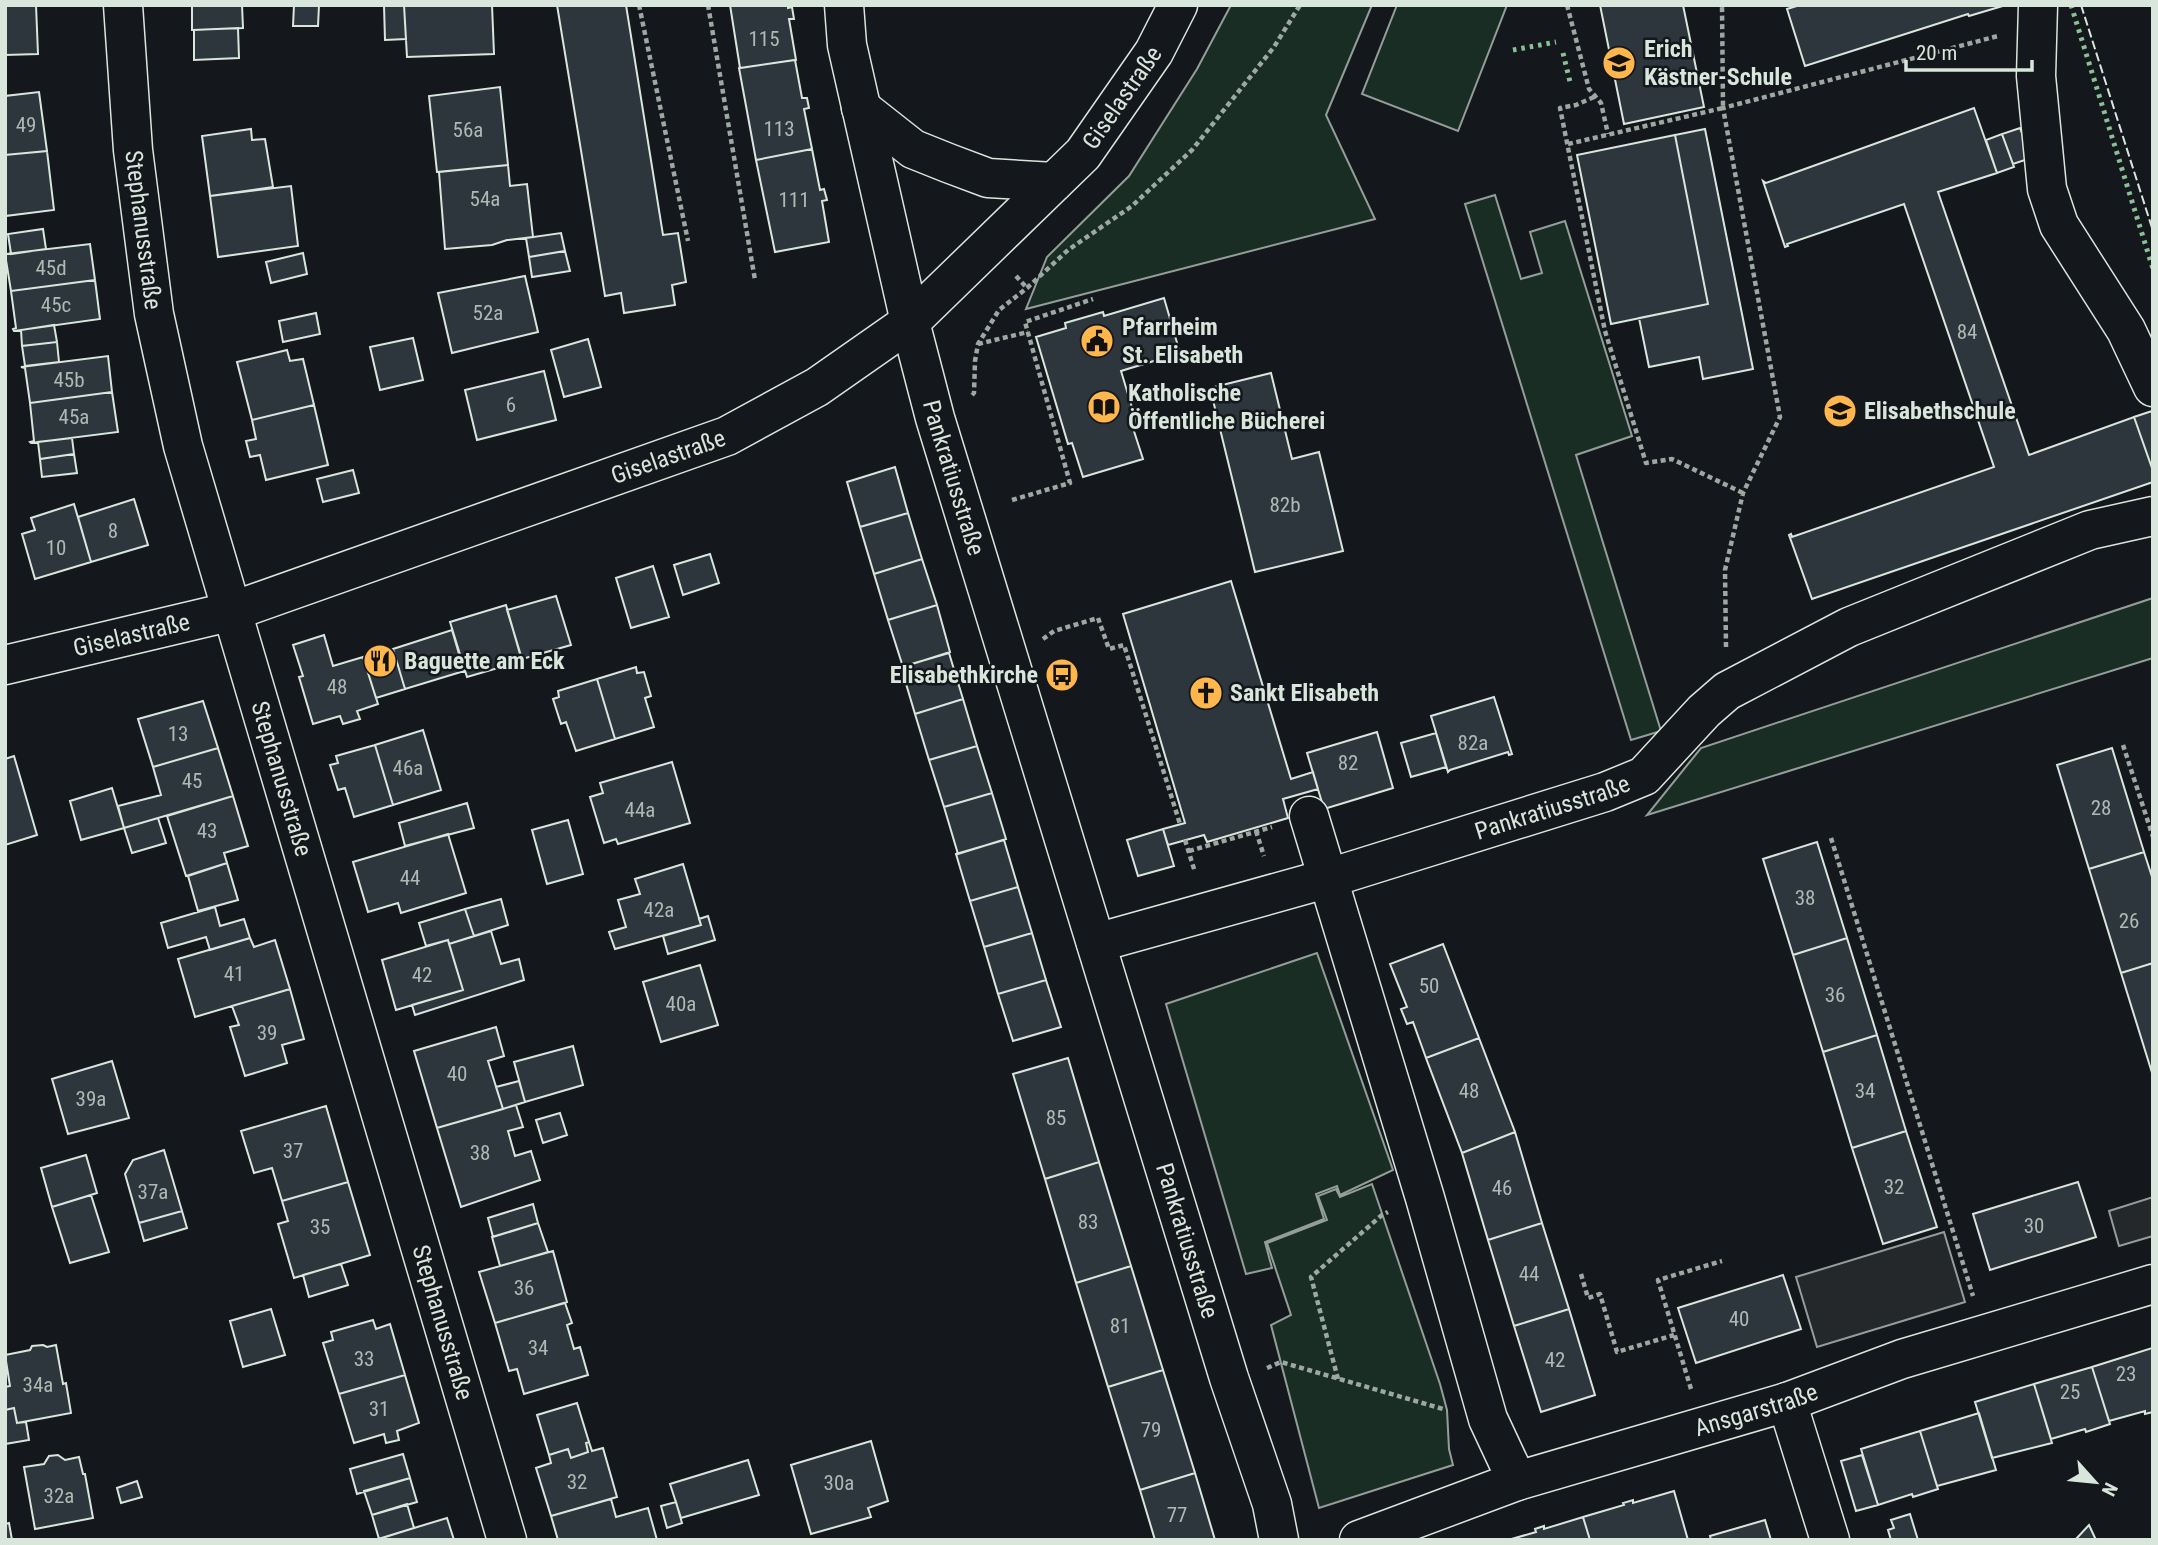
<svg xmlns="http://www.w3.org/2000/svg" width="2158" height="1545" font-family="'Roboto Condensed',sans-serif">
  <style>
    .green { fill: #1a2d24; stroke: #939e99; stroke-width: 2 }
    .parking { fill: #24282b; stroke: #939e99; stroke-width: 2 }
    .building { fill: #2c363c; stroke: #d8e6dc; stroke-width: 2 }
    .lines { fill: none; stroke-linecap: round; stroke-linejoin: round }
    .minor-casing { stroke: #d8e6dc; stroke-width: 41 }
    .major-casing { stroke: #d8e6dc; stroke-width: 41 }
    .path { stroke: #9da8a2; stroke-width: 4.5; stroke-dasharray: 5 3.5; stroke-linecap: butt }
    .minor { stroke: #14181c; stroke-width: 38 }
    .major { stroke: #14181c; stroke-width: 38 }
    .hedge { stroke: #8ac095; stroke-width: 5; stroke-dasharray: 3.5 5; stroke-linecap: butt }
    .fence { stroke: #d8e6dc; stroke-width: 2; stroke-dasharray: 9 3.5; stroke-linecap: butt }
    .labels { text-anchor: middle; stroke-width: 5; stroke-linejoin: round; paint-order: stroke }
    .number-label { font-size: 21px; fill: #adbab4 }
    .poi-label { font-size: 24px; font-weight: bold; fill: #d8e6dc; stroke: #14181c; text-anchor: start }
    .street-label { font-size: 24px; fill: #d8e6dc; stroke: #14181c }
  </style>
  <rect width="100%" height="100%" fill="#14181c"/>
  <path class="green" d="M1231 5H1372L1326 115 1375 219 1026 309 1047 257 1129 176 1197 69Z
    M1397 5H1507L1458 131 1362 94Z
    M1495 195 1521 279 1542 273 1530 232 1565 221 1632 436 1576 455 1661 731 1631 740 1465 204Z
    M2153 598V658L1647 815 1701 748Z
    M1317 953 1393 1170 1340 1195 1337 1186 1316 1194 1324 1219 1265 1242 1272 1268 1246 1274 1166 1004Z
    M1372 1184 1440 1384 1447 1410 1449 1449 1453 1465 1319 1508 1271 1325 1291 1315 1267 1243 1327 1220 1318 1196 1336 1189 1340 1197Z"/>
  <path class="parking" d="M2153 1197V1236L2119 1246 2109 1211Z
    M1944 1232 1965 1302 1817 1347 1796 1277Z"/>
  <path class="building" d="M5 5H36L38 54 5 55Z
    M192 5H242L243 28 192 30Z
    M294 5H319L318 26H293Z
    M384 5H404L406 39 385 40Z
    M404 5H492L494 54 407 57Z
    M557 5H626L663 235 678 233 686 282 672 285 675 305 624 313 621 293 605 296Z
    M730 5H788V8L792 7 794 19H789L796 60 740 68Z
    M1600 5H1683L1704 107 1624 124Z
    M1800 5H2006L1969 16 1968 14 1805 66 1787 9Z
    M238 28 239 58 194 60V30Z
    M795 60 802 98H807L809 108 804 109 812 149 756 160 739 68Z
    M500 87 508 165 437 172 429 96Z
    M39 92 47 151 5 155V96Z
    M1974 108 1997 173 1938 192 2029 455 2134 417 2153 471V482L1812 599 1789 535 1791 534 1792 537 1994 467 1904 204 1787 244 1788 246 1785 247 1763 181 1766 183Z
    M2020 128 2031 158 2013 164 2002 134Z
    M251 129 252 140 265 139 273 187 210 196 202 136Z
    M1705 129 1753 369 1703 379 1699 357 1649 367 1639 318 1708 304 1675 135Z
    M2002 134 2014 167 1997 173 1986 140Z
    M1675 135 1708 304 1611 324 1577 155Z
    M812 149 820 190 824 189 827 200 822 201 829 242 775 252 756 160Z
    M47 151 54 210 5 216V155Z
    M508 165 510 186 527 184 533 237 507 240 492 245 445 249 439 172Z
    M291 186 298 246 218 257 210 196Z
    M43 229 46 249 11 254 8 234Z
    M561 233 565 251 529 257 526 238Z
    M90 244 95 280 11 291 5 254Z
    M565 251 570 271 532 277 529 257Z
    M303 253 307 274 271 283 266 262Z
    M525 276 538 332 452 353 438 293Z
    M95 280 100 319 14 331 13 329 16 328 11 291Z
    M1164 298 1180 353 1121 371 1137 424 1132 425 1143 459 1083 477 1072 443 1068 444 1036 337 1066 328 1065 323 1103 312 1104 316Z
    M316 313 320 334 283 342 279 321Z
    M54 325 57 342 22 346 21 330Z
    M413 338 423 380 380 390 370 347Z
    M588 339 601 387 564 397 551 350Z
    M57 342 59 362 25 366 22 346Z
    M287 350 290 361 303 359 314 405 252 420 237 362Z
    M108 356 112 392 30 403 25 368 21 367Z
    M544 371 556 420 477 440 465 390Z
    M1271 373 1292 459 1319 452 1343 551 1255 572 1210 388Z
    M112 392 118 432 31 443 30 442 34 441 30 403Z
    M314 405 328 465 266 480 260 455 250 457 246 441 256 439 252 420Z
    M2152 411 2153 413V471L2134 417Z
    M72 438 74 454 40 459 38 442Z
    M74 454 77 473 42 477 40 459Z
    M895 467 908 513 860 527 847 482Z
    M353 470 359 493 323 502 317 479Z
    M134 499 148 545 91 562 78 517Z
    M74 504 91 562 35 579 22 534 35 530 31 518Z
    M908 513 922 559 874 574 860 527Z
    M710 554 719 583 683 595 674 565Z
    M922 559 937 605 888 620 874 574Z
    M653 566 669 617 631 628 616 578Z
    M1231 581 1291 779 1313 772 1318 789 1283 799 1288 818 1207 842 1204 835 1168 845 1163 829 1185 823 1123 614Z
    M556 596 571 645 522 659 507 610Z
    M506 605 522 661 467 677 450 622Z
    M937 605 950 652 903 667 888 620Z
    M452 630 464 671 405 689 393 649Z
    M324 635 333 666 363 657 378 704 357 711 360 719 343 724 340 716 313 724 299 677 303 676 293 645Z
    M393 649 405 689 376 698 363 657Z
    M949 653 963 699 915 714 901 667Z
    M636 667 637 673 644 672 651 696 645 698 654 727 615 739 597 679Z
    M597 679 615 739 576 751 566 722 561 724 553 699 559 697 558 691Z
    M1494 697 1512 754 1509 755 1508 752 1450 770 1448 772 1431 716Z
    M963 699 977 746 929 760 915 714Z
    M203 701 218 748 153 767 138 719Z
    M423 730 441 790 393 805 375 745Z
    M1377 732 1393 788 1324 809 1307 753Z
    M1436 733 1446 767 1411 777 1401 743Z
    M375 745 393 805 354 817 345 788 338 790 330 765 338 763 336 756Z
    M977 746 992 793 944 807 929 760Z
    M218 748 233 796 124 828 118 806 161 795 153 767Z
    M2112 748 2144 852 2089 869 2057 765Z
    M14 756 37 835 5 845V759Z
    M672 762 690 823 618 844 616 839 604 843 590 797 603 793 600 783Z
    M112 788 124 828 81 840 70 801Z
    M992 793 1006 839 958 854 944 807Z
    M233 796 248 846 224 853 227 863 186 876 167 816Z
    M467 803 474 828 405 846 399 823Z
    M158 818 166 843 132 853 124 828Z
    M568 820 583 874 547 884 532 830Z
    M1163 829 1174 866 1138 876 1127 840Z
    M448 834 466 893 401 913 398 903 368 912 353 862Z
    M1004 840 1018 887 970 901 956 854Z
    M1817 842 1847 938 1793 955 1763 859Z
    M2144 852 2153 880V963L2121 973 2089 869Z
    M227 863 238 900 198 911 188 876Z
    M683 864 701 925 615 949 609 932 626 927 618 900 640 894 635 879Z
    M1018 887 1032 933 984 947 970 901Z
    M501 899 508 925 474 936 465 909Z
    M215 907 220 926 244 919 250 938 210 950 206 937 168 948 161 923Z
    M465 909 474 936 449 944 448 940 426 946 419 923Z
    M708 916 715 940 668 954 663 936 701 925 699 919Z
    M491 931 501 964 519 959 524 980 415 1015 412 1005 463 990 449 944Z
    M1032 933 1046 980 998 994 984 947Z
    M250 938 254 947 275 940 290 989 195 1017 178 959Z
    M1847 938 1877 1035 1823 1052 1793 955Z
    M448 940 463 990 396 1010 382 960Z
    M1443 944 1479 1038 1426 1058 1413 1022 1407 1024 1401 1009 1407 1007 1390 964Z
    M2153 963V1076L2121 973Z
    M700 965 718 1025 661 1042 643 982Z
    M1046 980 1061 1027 1013 1041 998 994Z
    M290 989 304 1039 282 1045 287 1063 245 1076 230 1027 239 1025 232 1006Z
    M496 1027 504 1056 488 1061 503 1109 437 1128 414 1051Z
    M1877 1035 1906 1131 1852 1148 1823 1052Z
    M1479 1038 1515 1132 1462 1153 1426 1058Z
    M573 1046 583 1085 525 1102 514 1062Z
    M1068 1058 1099 1162 1045 1179 1013 1074Z
    M112 1061 129 1118 68 1134 52 1079Z
    M519 1081 525 1102 503 1109 496 1087Z
    M516 1105 523 1127 508 1131 515 1156 531 1151 540 1180 461 1207 437 1128Z
    M326 1106 348 1182 282 1201 272 1168 254 1173 241 1131Z
    M560 1113 567 1135 543 1143 536 1120Z
    M1906 1131 1937 1227 1883 1244 1852 1148Z
    M1515 1132 1542 1223 1488 1240 1462 1153Z
    M164 1150 182 1211 139 1223 125 1174 133 1160Z
    M86 1155 97 1193 52 1207 41 1168Z
    M1099 1162 1131 1266 1076 1283 1045 1179Z
    M348 1182 370 1255 294 1278 278 1224 288 1221 282 1201Z
    M2078 1182 2096 1237 1990 1270 1973 1214Z
    M91 1195 109 1252 70 1263 52 1207Z
    M533 1204 538 1223 493 1237 488 1218Z
    M182 1211 187 1228 144 1241 139 1223Z
    M538 1223 548 1252 500 1266 492 1237Z
    M1542 1223 1569 1309 1514 1326 1488 1240Z
    M553 1251 567 1302 495 1323 479 1272Z
    M341 1264 348 1285 309 1297 303 1275Z
    M1131 1266 1163 1370 1108 1387 1076 1283Z
    M1783 1275 1801 1329 1696 1363 1678 1308Z
    M565 1303 572 1323 567 1325 574 1349 580 1347 588 1375 524 1394 517 1369 509 1371 495 1323Z
    M271 1309 285 1355 243 1367 230 1321Z
    M1569 1309 1595 1395 1541 1412 1514 1326Z
    M373 1320 376 1329 390 1324 405 1375 339 1394 323 1343 333 1340 331 1332Z
    M43 1345 47 1347 56 1345 63 1384 66 1383 71 1413 17 1423 14 1408 5 1410V1387L10 1386 5 1355 30 1350 32 1346Z
    M2152 1348 2153 1412 2145 1414V1411L2109 1421 2092 1367Z
    M2092 1367 2110 1424 2086 1432 2085 1429 2051 1439 2034 1384Z
    M1163 1370 1195 1473 1140 1490 1108 1387Z
    M405 1375 419 1423 397 1431 399 1440 386 1443 384 1434 354 1443 339 1394Z
    M2034 1384 2052 1443 1992 1458 1975 1402Z
    M577 1403 589 1442 586 1443 588 1452 571 1458 568 1449 549 1455 537 1415Z
    M14 1408 17 1423 26 1422 29 1440 5 1444V1410Z
    M1979 1413 1996 1470 1937 1486 1920 1431Z
    M1920 1431 1938 1489 1913 1497 1912 1494 1878 1505 1861 1449Z
    M871 1441 888 1501 868 1508 871 1517 811 1534 791 1465Z
    M589 1442 592 1451 603 1448 617 1497 551 1516 536 1468 551 1463 549 1455 568 1449 571 1458 588 1452 586 1443Z
    M403 1454 410 1478 357 1494 350 1469Z
    M58 1455 65 1460 79 1457 83 1474H85L93 1518 35 1529 24 1467 44 1464 49 1456Z
    M1862 1455 1878 1505 1856 1511 1841 1461Z
    M748 1460 759 1495 681 1518 670 1484Z
    M1195 1473 1215 1540H1155L1140 1490Z
    M410 1478 417 1502 372 1515 364 1491Z
    M137 1481 142 1497 121 1503 117 1488Z
    M1674 1491 1688 1540H1590L1583 1517 1624 1505 1623 1503 1633 1500V1503Z
    M611 1499 616 1517 648 1508 657 1540H558L551 1516Z
    M676 1502 682 1523 667 1528 661 1506Z
    M407 1504 414 1528 379 1539 372 1515Z
    M1910 1514 1918 1540H1891L1888 1530 1894 1528 1891 1520Z
    M1583 1517 1590 1540H1508L1536 1532 1535 1529 1544 1526V1529Z
    M447 1518 454 1540H375L414 1528Z
    M1765 1520 1771 1540H1711L1710 1536Z
    M9 1523 12 1540H5V1524Z
    M2089 1525 2096 1540H2075Z"/>
  <g class="lines">
    <defs>
      <g id="minor">
        <path id="s1" d="M123 5 133 150 154 314 183 446 507 1540"/>
        <path id="s2" d="M844 5 847 45 910 322 935 418 1229 1378 1272 1504 1279 1540"/>
        <path d="M2038 5 2036 76 2047 189 2059 225 2126 330 2153 387"/>
        <path d="M1309 816 1425 1198 1488 1419 1517 1481"/>
        <path id="s3" d="M1096 943 1329 878 1605 792 1644 776 1704 711 1727 691 1849 627 2090 530 2153 516"/>
        <path d="M1787 1402 1830 1540"/>
        <path id="s4" d="M1359 1540 1517 1481 1787 1402 1902 1359 2153 1284"/>
      </g>
      <g id="major">
        <path d="M861 108 913 149 948 163 988 178 1054 182"/>
        <path id="s5" d="M5 665 233 611 727 436 817 387 910 322 1083 154 1154 52 1178 5"/>
      </g>
    </defs>
    <use href="#minor" class="minor-casing"/>
    <use href="#major" class="major-casing"/>
    <path class="path" d="M639 5 688 241
      M708 5 755 280
      M1567 5 1589 89 1601 103 1608 134
      M1594 97 1576 105 1560 108 1605 331 1646 463 1672 459 1743 493
      M1568 144 1723 108 1722 5
      M1016 276 1027 288
      M978 344 1028 332
      M972 395 974 393 975 361 978 344 999 310 1027 288 1068 250 1132 206 1192 150 1274 47 1300 5
      M1012 500 1070 483 1025 322 1093 299
      M1043 639 1054 631 1098 618 1109 649 1124 645 1180 824
      M1726 647 1725 570 1743 493 1780 417 1723 108 1998 36
      M2123 745 2153 837
      M1256 831 1264 856
      M1831 838 1973 1296
      M1185 840 1195 872
      M1189 851 1272 827
      M1581 1274 1588 1298 1600 1294 1617 1352 1674 1335
      M1267 1368 1281 1362 1443 1409
      M1338 1379 1311 1277 1382 1215 1388 1212
      M1691 1389 1658 1280 1722 1261"/>
    <use href="#minor" class="minor"/>
    <use href="#major" class="major"/>
    <path class="hedge" d="M2071 5 2153 269
      M1513 50 1556 42
      M1563 53 1571 86"/>
    <path class="fence" d="M2081 5 2153 231"/>
  </g>
  <defs>
    <symbol id="school-disc" viewBox="-11 -11 22 22"><circle r="9.5" fill="#ffb74d" stroke="#14181c"/><path d="M0-5L7-2L0 1L-7-2ZM-4 1L0 2.5L4 1V4Q0 6-4 4Z" fill="#111"/></symbol>
    <symbol id="civic-disc" viewBox="-11 -11 22 22"><circle r="9.5" fill="#ffb74d" stroke="#14181c"/><path d="M-.6-6.5H3V-4.5H.6V-3L4-1V1h2V6H-6V1h2V-1L-.6-3ZM-1.2 2.5V6h2.4V2.5Z" fill="#111"/></symbol>
    <symbol id="library-disc" viewBox="-11 -11 22 22"><circle r="9.5" fill="#ffb74d" stroke="#14181c"/><path d="M-6-4Q-3-5.5-.7-3.5V5Q-3 3-6 4ZM6-4Q3-5.5 .7-3.5V5Q3 3 6 4Z" fill="#111"/></symbol>
    <symbol id="restaurant-disc" viewBox="-11 -11 22 22"><circle r="9.5" fill="#ffb74d" stroke="#14181c"/><path d="M-5-6h1v4h1v-4h1v4h1v-4h1v5L-1.5 .5V6h-2V.5L-5-1ZM5-6V6H3V1.5H1.5Q1.5-4 5-6Z" fill="#111"/></symbol>
    <symbol id="bus-disc" viewBox="-11 -11 22 22"><circle r="9.5" fill="#ffb74d" stroke="#14181c"/><path d="M-5-6H5V4H4V6H2V4H-2V6H-4V4H-5ZM-3.5-4V0h7V-4ZM-3.5 1.2v1.5H-2V1.2ZM2 1.2v1.5H3.5V1.2Z" fill="#111"/></symbol>
    <symbol id="church-disc" viewBox="-11 -11 22 22"><circle r="9.5" fill="#ffb74d" stroke="#14181c"/><path d="M-1.2-6h2.4v3.5h3.3v2.4h-3.3V6h-2.4V-.1h-3.3v-2.4h3.3Z" fill="#111"/></symbol>
  </defs>
  <g fill-rule="evenodd">
    <use href="#school-disc" x="1600" y="44" width="38" height="38"/>
    <use href="#civic-disc" x="1078" y="322" width="38" height="38"/>
    <use href="#library-disc" x="1085" y="388" width="38" height="38"/>
    <use href="#school-disc" x="1821" y="392" width="38" height="38"/>
    <use href="#restaurant-disc" x="361" y="642" width="38" height="38"/>
    <use href="#bus-disc" x="1043" y="656" width="38" height="38"/>
    <use href="#church-disc" x="1187" y="674" width="38" height="38"/>
  </g>
  <g class="labels">
    <g class="number-label">
      <text x="764" y="46">115</text>
      <text x="26" y="132">49</text>
      <text x="779" y="136">113</text>
      <text x="468" y="137">56a</text>
      <text x="485" y="206">54a</text>
      <text x="794" y="207">111</text>
      <text x="51" y="275">45d</text>
      <text x="56" y="312">45c</text>
      <text x="488" y="320">52a</text>
      <text x="1967" y="339">84</text>
      <text x="69" y="387">45b</text>
      <text x="511" y="412">6</text>
      <text x="74" y="424">45a</text>
      <text x="1285" y="512">82b</text>
      <text x="113" y="538">8</text>
      <text x="56" y="555">10</text>
      <text x="337" y="694">48</text>
      <text x="178" y="741">13</text>
      <text x="1473" y="750">82a</text>
      <text x="1348" y="770">82</text>
      <text x="408" y="775">46a</text>
      <text x="192" y="788">45</text>
      <text x="2101" y="815">28</text>
      <text x="640" y="817">44a</text>
      <text x="207" y="838">43</text>
      <text x="410" y="885">44</text>
      <text x="1805" y="905">38</text>
      <text x="659" y="917">42a</text>
      <text x="2129" y="928">26</text>
      <text x="234" y="981">41</text>
      <text x="422" y="982">42</text>
      <text x="1429" y="993">50</text>
      <text x="1835" y="1002">36</text>
      <text x="681" y="1011">40a</text>
      <text x="267" y="1040">39</text>
      <text x="457" y="1081">40</text>
      <text x="1469" y="1098">48</text>
      <text x="1865" y="1098">34</text>
      <text x="91" y="1106">39a</text>
      <text x="1056" y="1125">85</text>
      <text x="293" y="1158">37</text>
      <text x="480" y="1160">38</text>
      <text x="1894" y="1194">32</text>
      <text x="1502" y="1195">46</text>
      <text x="153" y="1199">37a</text>
      <text x="1088" y="1229">83</text>
      <text x="2034" y="1233">30</text>
      <text x="320" y="1234">35</text>
      <text x="1529" y="1281">44</text>
      <text x="524" y="1295">36</text>
      <text x="1739" y="1326">40</text>
      <text x="1120" y="1333">81</text>
      <text x="538" y="1355">34</text>
      <text x="364" y="1366">33</text>
      <text x="1555" y="1367">42</text>
      <text x="2126" y="1381">23</text>
      <text x="38" y="1392">34a</text>
      <text x="2070" y="1399">25</text>
      <text x="379" y="1416">31</text>
      <text x="1151" y="1437">79</text>
      <text x="577" y="1489">32</text>
      <text x="839" y="1490">30a</text>
      <text x="59" y="1503">32a</text>
      <text x="1177" y="1522">77</text>
    </g>
    <g class="poi-label">
      <text x="1644" y="57">Erich<tspan x="1644" dy="28">Kästner-Schule</tspan></text>
      <text x="1122" y="335">Pfarrheim<tspan x="1122" dy="28">St. Elisabeth</tspan></text>
      <text x="1128" y="401">Katholische<tspan x="1128" dy="28">Öffentliche Bücherei</tspan></text>
      <text x="1864" y="419">Elisabethschule</text>
      <text x="404" y="669">Baguette am Eck</text>
      <text x="1038" y="683" text-anchor="end">Elisabethkirche</text>
      <text x="1230" y="701">Sankt Elisabeth</text>
    </g>
    <g class="street-label">
      <text dy="8" stroke="none"><textPath href="#s5" startOffset="1284">Giselastraße</textPath></text>
      <text dy="8" stroke="none"><textPath href="#s1" startOffset="226">Stephanusstraße</textPath></text>
      <text dy="8" stroke="none"><textPath href="#s5" startOffset="696">Giselastraße</textPath></text>
      <text dy="8" stroke="none"><textPath href="#s2" startOffset="486">Pankratiusstraße</textPath></text>
      <text dy="8" stroke="none"><textPath href="#s5" startOffset="130">Giselastraße</textPath></text>
      <text dy="8" stroke="none"><textPath href="#s1" startOffset="793">Stephanusstraße</textPath></text>
      <text dy="8" stroke="none"><textPath href="#s3" startOffset="476">Pankratiusstraße</textPath></text>
      <text dy="8" stroke="none"><textPath href="#s2" startOffset="1284">Pankratiusstraße</textPath></text>
      <text dy="8" stroke="none"><textPath href="#s1" startOffset="1360">Stephanusstraße</textPath></text>
      <text dy="8" stroke="none"><textPath href="#s4" startOffset="418">Ansgarstraße</textPath></text>
    </g>
  </g>
  <rect width="2158" height="1545" fill="none" stroke="#d8e6dc" stroke-width="14"/>
  <g transform="translate(2095 1482) rotate(117)" stroke="#14181c" stroke-width="5" paint-order="stroke">
  <path d="M0-5L12 26L0 18L-12 26Z" fill="#d8e6dc"/>
  <text y="-10" font-size="19" font-weight="bold" text-anchor="middle" fill="#d8e6dc">N</text>
  </g>
  <path d="M1906 60v10h126v-10" fill="none" stroke="#d8e6dc" stroke-width="3.5"/>
  <text x="1916" y="60" font-size="21" fill="#d8e6dc" stroke="#14181c" stroke-width="5" paint-order="stroke">20 m</text>
</svg>
